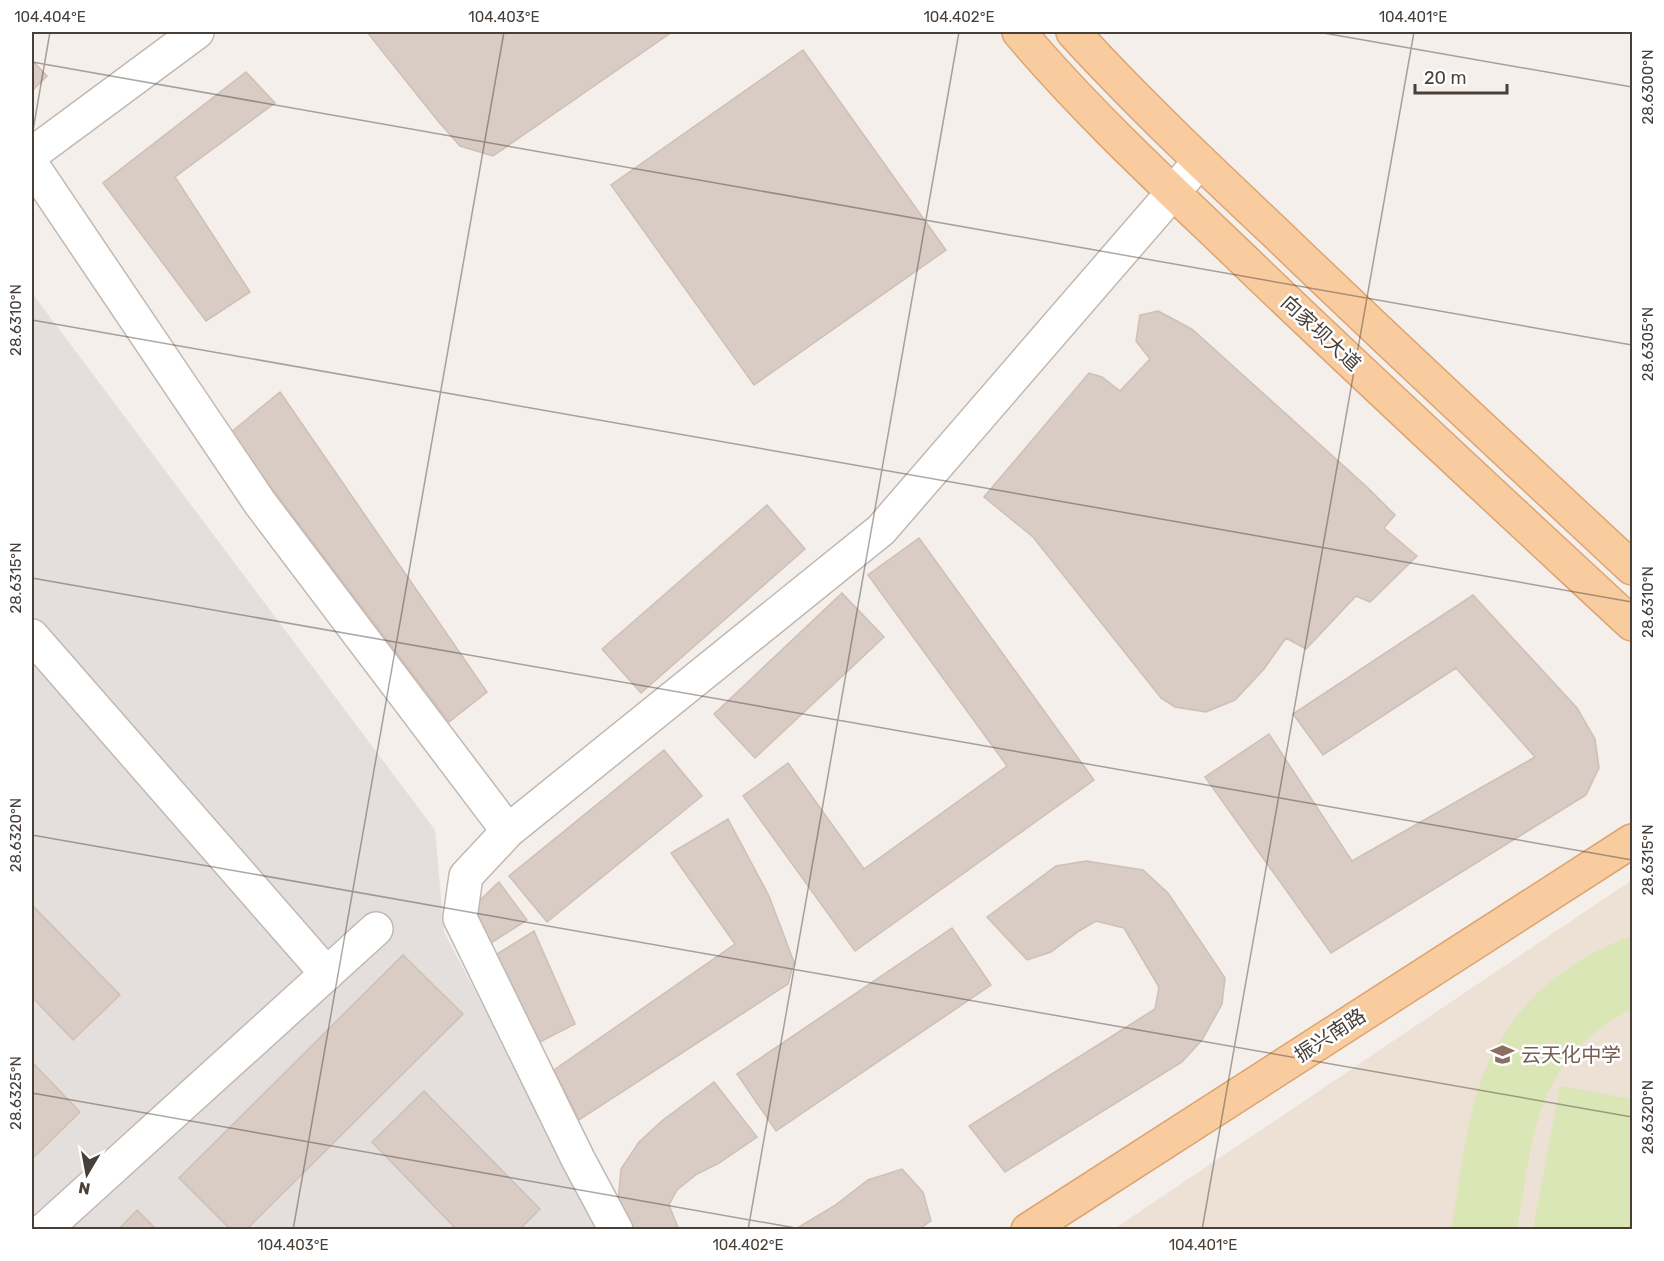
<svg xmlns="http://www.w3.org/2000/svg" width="1664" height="1261" font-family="Rubik,'Noto Sans SC',sans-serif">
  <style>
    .industrial { fill: #e4dfdc }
    .education { fill: #ede1d6 }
    .green { fill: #dbe6b6 }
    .building { fill: #d8ccc4; stroke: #d0bfb4; stroke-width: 1.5 }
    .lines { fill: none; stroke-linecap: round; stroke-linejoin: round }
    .minor-casing { stroke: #c3b8b1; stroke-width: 36 }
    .major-casing { stroke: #dea46f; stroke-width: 36 }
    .minor { stroke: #fff; stroke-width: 33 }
    .major { stroke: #f9cca0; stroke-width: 33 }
    .ticks { fill: none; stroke: #483f39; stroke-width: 1.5; stroke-opacity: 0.45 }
    .labels { text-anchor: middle; stroke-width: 5; stroke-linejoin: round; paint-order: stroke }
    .street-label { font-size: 20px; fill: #483f39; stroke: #fff }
    .education-label { font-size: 20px; fill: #785e54; stroke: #fff; text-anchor: start }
    .neatline { fill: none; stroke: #483f39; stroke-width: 2 }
    .ticks-label { font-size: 15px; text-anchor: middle; fill: #483f39 }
  </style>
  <rect width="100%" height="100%" fill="#f4efeb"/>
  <path class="industrial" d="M32 293 435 830 444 932 600 1229H32Z"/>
  <path class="education" d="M1632 880V1229H1114Z"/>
  <path class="green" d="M1632 936V1009C1535 1059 1534 1133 1517 1229H1451C1460 1181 1465 1124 1482 1078 1507 1009 1565 959 1632 936Z
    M1560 1086 1632 1099V1229H1533Z"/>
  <path class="building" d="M367 32H672L493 156 460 146 438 121Z
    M803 50 946 250 754 385 611 185Z
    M32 60 47 76 32 91Z
    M246 72 275 103 175 177 250 292 206 321 103 183Z
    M1158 311 1192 329 1367 487 1395 515 1384 528 1417 556 1370 602 1356 596 1306 649 1286 638 1264 669 1235 700 1206 712 1175 707 1161 698 1033 537 984 497 1089 373 1102 377 1120 391 1150 359 1136 341 1140 315Z
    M280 392 487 692 449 722 230 433Z
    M767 505 805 549 641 693 602 649Z
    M919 538 1094 780 855 951 743 796 788 763 864 869 1007 766 868 575Z
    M842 593 884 637 755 758 714 714Z
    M1473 595 1577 708 1595 739 1599 768 1586 795 1331 953 1205 777 1269 734 1352 861 1535 757 1456 668 1323 755 1293 714Z
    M664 750 702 796 547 922 509 876Z
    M728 819 769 896 794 962 788 984 579 1120 554 1070 735 944 671 853Z
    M1086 861 1143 870 1168 893 1225 978 1222 1004 1202 1040 1182 1062 1005 1172 969 1126 1155 1009 1159 987 1124 928 1096 921 1079 931 1051 952 1027 960 987 917 1056 866Z
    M499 882 527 920 491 943 471 909Z
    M32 905 120 995 73 1040 32 997Z
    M952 928 991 985 776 1131 737 1074Z
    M534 931 575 1024 540 1042 486 961Z
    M403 955 463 1014 246 1230H231L179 1178Z
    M32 1062 80 1112 32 1159Z
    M714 1082 757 1137 719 1163 697 1174 677 1190 669 1205 679 1230H620L618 1203 621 1169 639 1142 663 1120Z
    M424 1091 540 1209 519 1230H457L372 1142Z
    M902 1169 923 1192 931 1221 918 1230H794L834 1206 868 1180Z
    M137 1210 157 1230H118Z"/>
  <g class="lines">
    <defs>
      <path id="minor" d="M32 154 197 32
        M32 165 260 503 508 831
        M32 636 327 974
        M44 1230 376 929
        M616 1230 578 1159 460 918 466 876 508 831 881 530 1200 161"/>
      <path id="major" d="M1019 32C1089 115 1170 189 1248 264 1375 386 1504 505 1632 624
        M1073 32C1138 103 1209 170 1279 236 1395 348 1514 458 1632 568
        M1028 1230 1632 841"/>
    </defs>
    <use href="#minor" class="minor-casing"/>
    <use href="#major" class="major-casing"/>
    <use href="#minor" class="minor"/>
    <use href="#major" class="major"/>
  </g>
  <path class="ticks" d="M1318 32 1632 87M32 62 1632 345M32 136 50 32M32 320 1632 602M32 578 1632 860M32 835 1632 1117M32 1093 807 1230M293 1230 504 32M748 1230 959 32M1202 1230 1414 32"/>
  <defs>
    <symbol id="school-bare" viewBox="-9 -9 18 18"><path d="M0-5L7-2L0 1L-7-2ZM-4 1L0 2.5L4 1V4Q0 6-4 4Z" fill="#8d6e63" stroke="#fff" stroke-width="2.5" paint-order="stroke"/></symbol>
  </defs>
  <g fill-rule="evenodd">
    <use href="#school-bare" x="1486" y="1038" width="33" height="33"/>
  </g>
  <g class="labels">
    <g class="street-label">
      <text transform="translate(1321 333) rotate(43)" y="7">向家坝大道</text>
      <text transform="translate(1330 1035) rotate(-33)" y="7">振兴南路</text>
    </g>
    <g class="education-label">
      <text x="1521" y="1062">云天化中学</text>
    </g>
  </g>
  <rect width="1664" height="1261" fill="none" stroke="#ffffff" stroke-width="66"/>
  <g transform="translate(87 1174) rotate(190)" stroke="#ffffff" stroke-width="4.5" paint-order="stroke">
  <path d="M0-4.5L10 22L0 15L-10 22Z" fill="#483f39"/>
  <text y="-9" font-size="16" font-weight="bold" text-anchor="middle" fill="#483f39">N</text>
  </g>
  <path d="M1415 84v9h92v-9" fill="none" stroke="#483f39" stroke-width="3"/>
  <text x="1424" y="84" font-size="18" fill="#483f39" stroke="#ffffff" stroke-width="4.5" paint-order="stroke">20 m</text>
  <rect x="33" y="33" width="1598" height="1195" class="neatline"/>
  <g class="ticks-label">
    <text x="50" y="22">104.404°E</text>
    <text x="504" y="22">104.403°E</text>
    <text x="959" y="22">104.402°E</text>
    <text x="1413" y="22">104.401°E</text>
    <text transform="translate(1648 87) rotate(-90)" y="5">28.6300°N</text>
    <text transform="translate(16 320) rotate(-90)" y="5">28.6310°N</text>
    <text transform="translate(1648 344) rotate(-90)" y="5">28.6305°N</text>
    <text transform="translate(16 578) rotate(-90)" y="5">28.6315°N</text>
    <text transform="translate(1648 602) rotate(-90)" y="5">28.6310°N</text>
    <text transform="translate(16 835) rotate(-90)" y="5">28.6320°N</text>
    <text transform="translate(1648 860) rotate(-90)" y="5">28.6315°N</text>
    <text transform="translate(16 1093) rotate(-90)" y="5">28.6325°N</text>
    <text transform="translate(1648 1117) rotate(-90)" y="5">28.6320°N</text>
    <text x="293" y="1250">104.403°E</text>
    <text x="748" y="1250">104.402°E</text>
    <text x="1203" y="1250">104.401°E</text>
  </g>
</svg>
